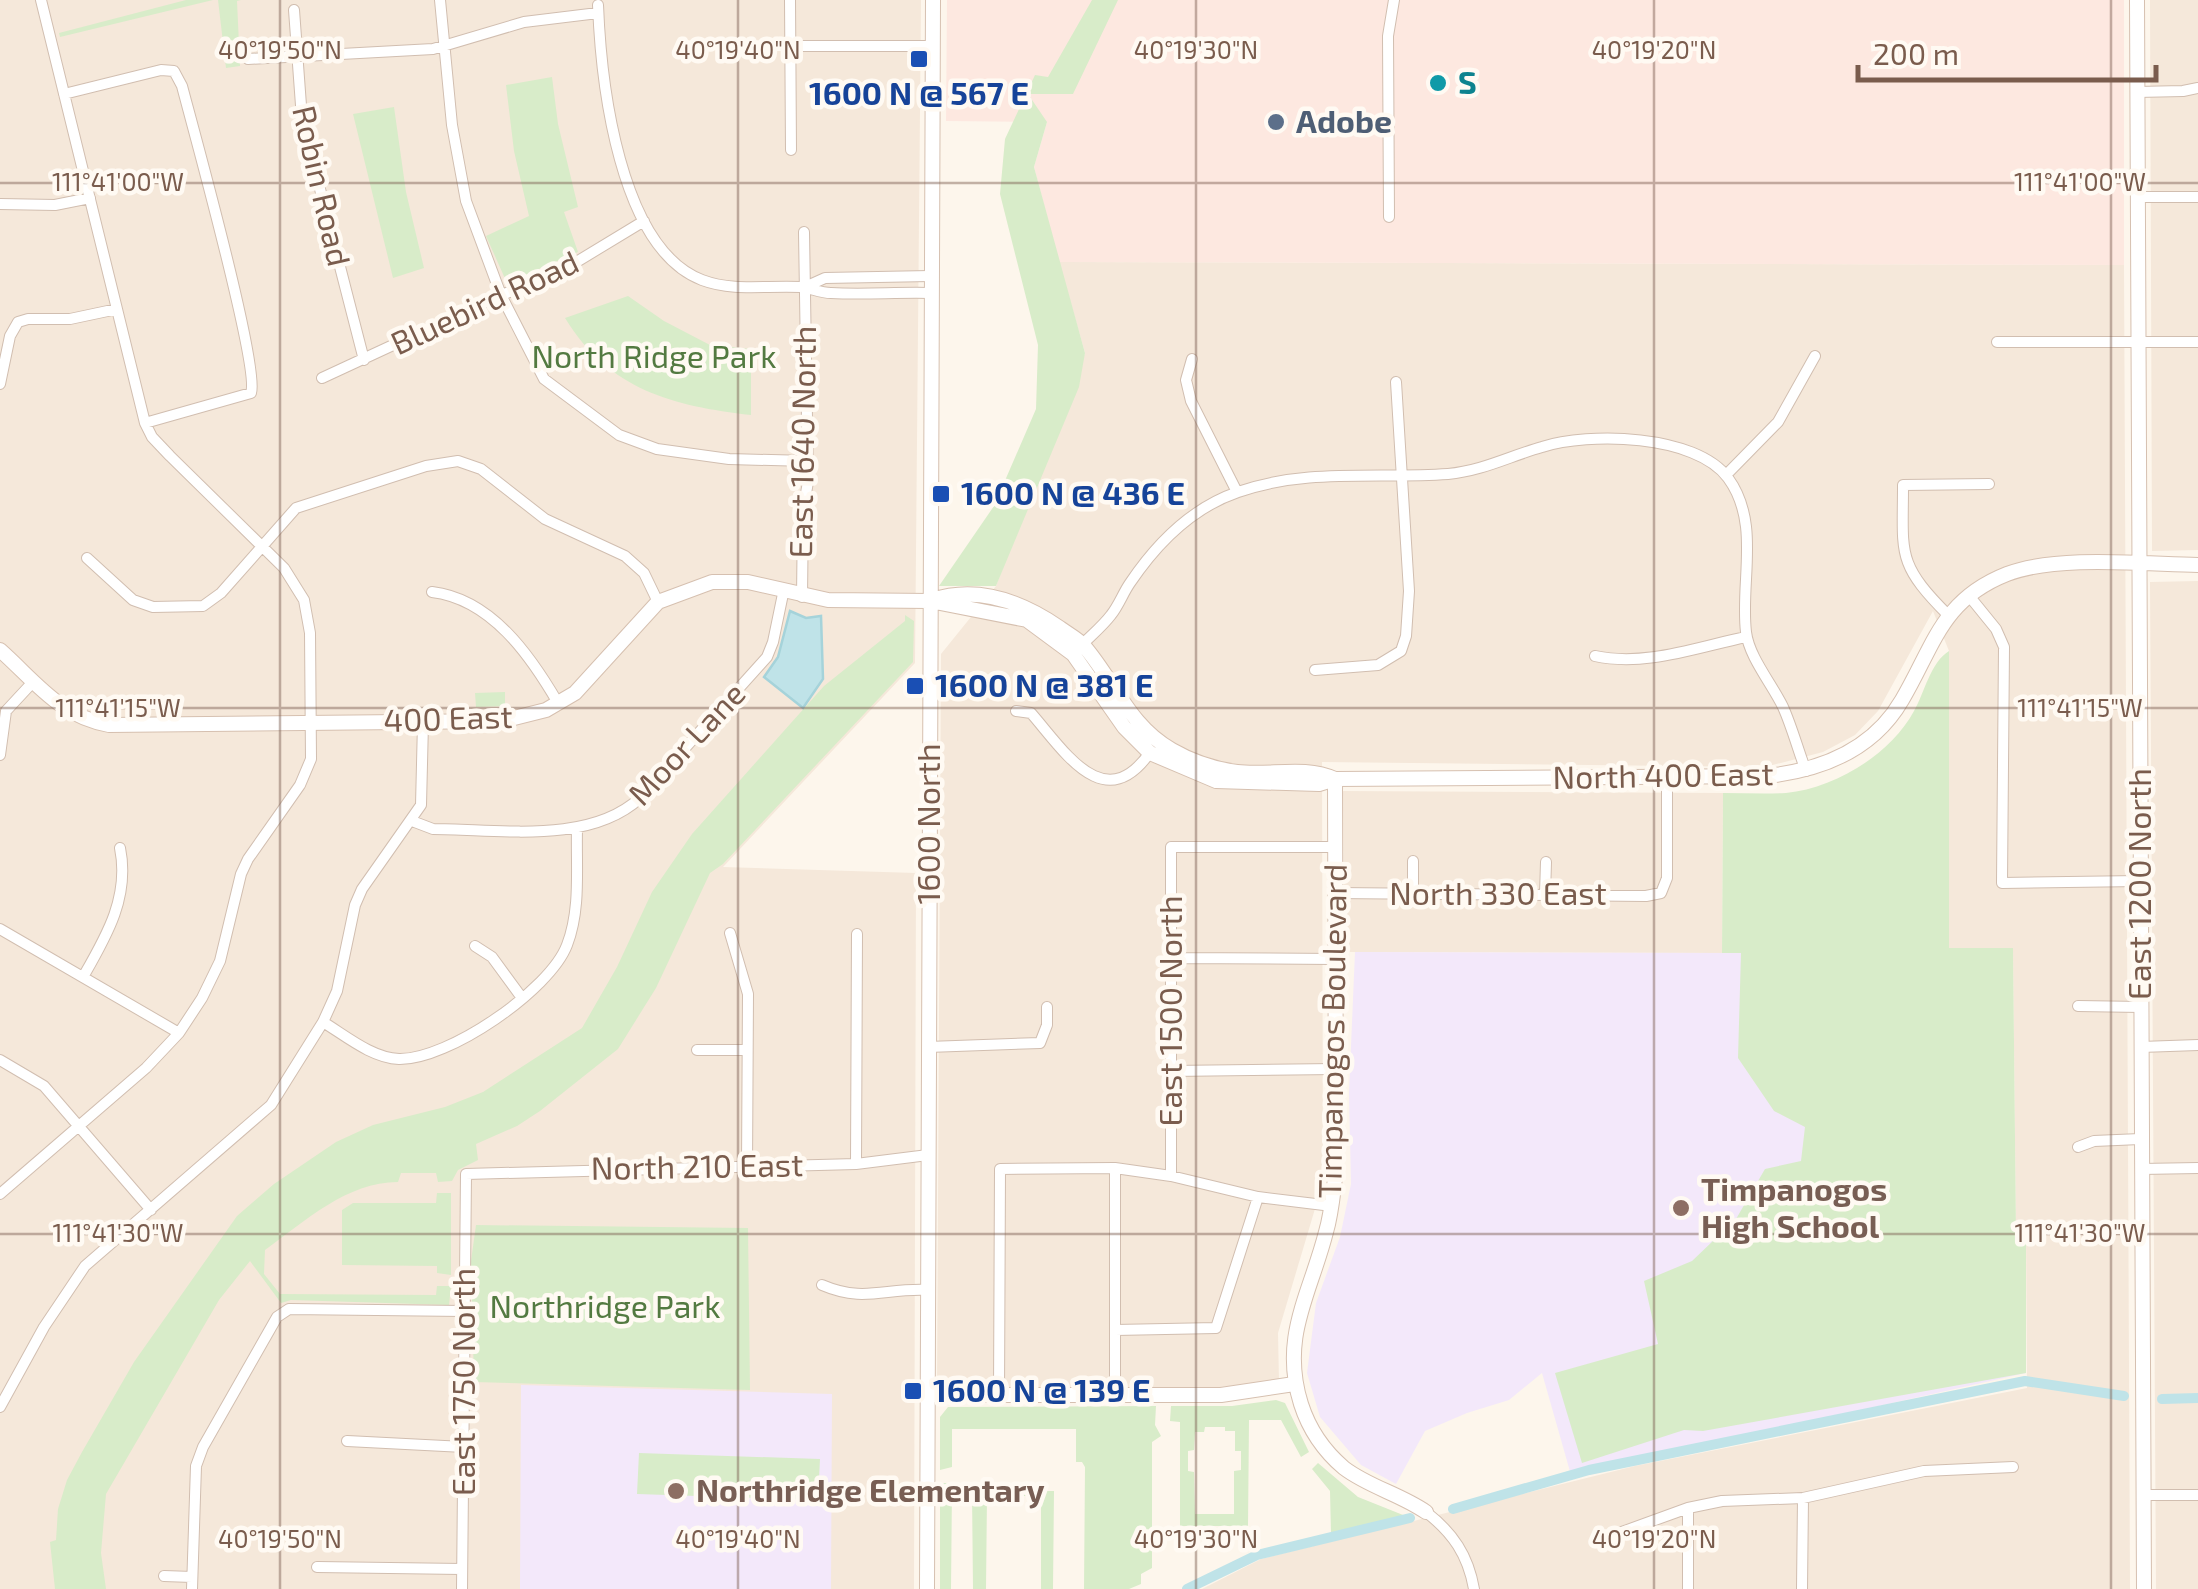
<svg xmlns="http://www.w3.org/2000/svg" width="2198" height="1589" font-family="'Exo 2',sans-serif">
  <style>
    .residential { fill: #f5e8da }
    .commercial { fill: #fde8e0 }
    .education { fill: #f3e8fa }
    .green { fill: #d8ecc9; fill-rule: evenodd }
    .water { fill: #bfe3e8; stroke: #a5d3da; stroke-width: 2.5 }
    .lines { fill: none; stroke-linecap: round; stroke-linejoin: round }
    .canal { stroke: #bfe3e8; stroke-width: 10 }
    .street-casing { stroke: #d1beb0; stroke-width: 12 }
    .secondary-casing { stroke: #d6c0b0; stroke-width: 16 }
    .street { stroke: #fff; stroke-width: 10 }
    .secondary { stroke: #fff; stroke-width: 14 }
    .ticks { fill: none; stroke: #7a5c4d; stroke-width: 2.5; stroke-opacity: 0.45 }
    .transit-dot { fill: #1a4fb4; stroke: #fffaf3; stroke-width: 4 }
    .culture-dot { fill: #0f9aa8; stroke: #fffaf3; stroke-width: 4 }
    .service-dot { fill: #5c6f8a; stroke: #fffaf3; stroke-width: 4 }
    .education-dot { fill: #8d6e63; stroke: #fffaf3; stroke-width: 4 }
    .labels { text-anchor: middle; stroke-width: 9; stroke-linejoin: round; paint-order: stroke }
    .culture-label { font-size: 32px; font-weight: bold; fill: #0d838f; stroke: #fffaf3; text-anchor: start }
    .transit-label { font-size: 32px; font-weight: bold; fill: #164399; stroke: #fffaf3; text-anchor: start }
    .service-label { font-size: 32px; font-weight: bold; fill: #4e5e75; stroke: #fffaf3; text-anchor: start }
    .street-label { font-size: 32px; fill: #7a5c4d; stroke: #fffaf3 }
    .park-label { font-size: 32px; fill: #537a41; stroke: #fffaf3 }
    .education-label { font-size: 32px; font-weight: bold; fill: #785e54; stroke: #fffaf3; text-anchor: start }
    .ticks-label { font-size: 25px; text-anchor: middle; fill: #7a5c4d; stroke: #fffaf3; stroke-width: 9; stroke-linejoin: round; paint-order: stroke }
  </style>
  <rect width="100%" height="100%" fill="#fdf6ec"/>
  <path class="residential" d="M0 0H921L915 663 723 867 916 873 914 1589H0Z
    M2150 0H2198V550L2152 551Z
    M1059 262 2124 265 2130 1589H1202L1261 1559 1635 1466 2027 1388 2026 1233 2016 1232 2013 949H1949V651L1933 611 1878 711 1855 735 1823 752 1765 767 1322 762 1323 1182 1278 1333 1279 1381 1220 1387H937L941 654 996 586 1085 353Z
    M2198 581V1589H2156L2150 582Z
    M1343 791 1723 793 1722 953 1344 952Z"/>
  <path class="commercial" d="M947 0H2124V265L1059 262 1034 167 1047 122 946 121Z"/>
  <path class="education" d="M1355 952 1741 953 2016 1232H2026V1373L1571 1475 1542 1373 1509 1400 1467 1413 1425 1431 1396 1484 1361 1465 1320 1417 1307 1373 1316 1303 1340 1237 1351 1184 1349 1093Z
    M521 1385 832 1394 831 1589H520Z"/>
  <path class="green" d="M186 0H213L60 37 59 33Z
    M218 0H241L237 1 240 66 226 68Z
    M1092 0H1118L1073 94H1028L1047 122 1034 167 1085 353 1079 387 996 586H939L994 506 1036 409 1038 345 1000 194 1005 139 1035 75 1048 77Z
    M552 77 558 124 578 207 564 212 578 252 507 283 486 236 529 216 514 151 506 85Z
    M394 107 406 192 424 268 393 278 353 114Z
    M628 296 664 321 710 345 751 349V415C673 406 609 390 565 318Z
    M905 615 914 621 913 662 723 864 710 873 656 988 618 1049 540 1111 517 1126 476 1144 478 1160 458 1170 452 1181 438 1182 436 1173H401L398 1182C347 1182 305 1221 265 1250L264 1274 280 1294 436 1295 437 1286H451L449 1305 291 1300 281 1303 250 1261 219 1300 106 1494 101 1553 106 1589H55L50 1542 56 1540 58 1509 67 1480 82 1452 134 1362 237 1216 274 1184 336 1142 373 1125 445 1107 483 1092 582 1028 617 967 652 892 692 834 824 686 905 621Z
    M1949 651V948H2013L2016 1232H2026V1373L1703 1431 1684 1430 1582 1463 1555 1373 1658 1344 1644 1281 1692 1261 1736 1219 1765 1169 1801 1161 1805 1127 1774 1111 1738 1058 1741 953H1722L1723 793C1744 793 1765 794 1786 793 1835 788 1890 755 1914 711 1925 692 1930 663 1949 651Z
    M505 692V706L476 707 475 693Z
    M437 1193H451V1275L437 1273V1266L342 1265V1210L353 1203H436Z
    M476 1225 748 1228 750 1390 474 1382 471 1261Z
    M1276 1400 1285 1403 1309 1452 1301 1457 1281 1420H1249L1248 1526H1180V1422L1170 1421 1171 1406H1232ZM1205 1427H1225V1431H1235V1451H1241V1470L1234 1471V1514H1195L1194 1472 1188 1471V1451L1194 1450 1195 1432H1204Z
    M1156 1406 1155 1425 1161 1436 1152 1442V1568L1141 1574V1584L1129 1589H1084L1085 1467 1082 1462H1076V1429H952V1467L940 1470V1417L948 1407Z
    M639 1453 820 1459 818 1500 637 1494Z
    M1318 1463 1358 1497 1408 1517 1331 1534 1330 1491 1312 1469Z
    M940 1483H949L952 1488 951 1589H940Z
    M972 1491H1054L1053 1589H1041V1496H987L986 1589H973Z"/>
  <path class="water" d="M790 611 806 618 821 616 823 679 803 708 764 677 778 657Z"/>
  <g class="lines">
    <path class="canal" d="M2162 1399 2198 1398
      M1453 1509 1589 1470 2025 1381 2124 1396
      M1187 1589 1257 1555 1410 1518"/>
    <defs>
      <path id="street" d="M440 0 452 125 466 201 501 295 544 379 619 435 657 449 729 459 808 461
        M790 0 791 150
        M598 5C601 82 619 248 702 280 734 292 767 285 801 287 811 288 820 293 831 293 864 295 897 292 930 293
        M294 10 302 119 364 360
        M790 46H932
        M248 59 433 49 524 22 598 13
        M2137 92 2183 91 2198 88
        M64 94 161 70 174 71 182 86C193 128 260 369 251 393L145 423
        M2138 197H2198
        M0 204 55 205 90 198
        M1389 217 1388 36 1394 0
        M805 287 825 278 930 276
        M1997 342H2198
        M1192 359 1186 380 1191 401 1237 492
        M322 378 501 295 550 278 644 221
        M0 384 10 336 18 322 28 319H70L117 309
        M1726 475 1778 422 1815 356
        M87 558 133 600 153 607 203 606 221 593 296 508 426 466 458 461 481 469 545 519 625 556 644 573 658 602
        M432 592C491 599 530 655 558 703
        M802 597 803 510 808 482 804 232
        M1970 597 1996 629 2004 647 2002 883 2140 881
        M1948 615C1896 563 1903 554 1903 485L1989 484
        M1079 648C1089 637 1102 627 1111 615 1119 605 1123 593 1130 583 1157 543 1191 508 1238 492 1306 468 1378 479 1448 474 1482 471 1510 456 1542 447 1588 432 1696 434 1728 478 1761 523 1740 581 1746 632 1749 657 1772 684 1783 707 1792 727 1798 750 1806 771
        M1595 656C1645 667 1697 647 1746 637
        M1315 670 1378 665 1401 651 1406 636 1409 591 1396 382
        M1016 711 1031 713C1065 752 1105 818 1151 751
        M0 755 6 711 32 683
        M412 821 433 829C499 829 589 845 640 798L767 657 773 642 784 589
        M1413 861V894
        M1335 893 1646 896 1661 893 1667 878V777
        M1545 895 1546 862
        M0 929 179 1033
        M730 933 748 994 747 1167
        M475 946 492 957 522 998
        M1171 958 1336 959
        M83 977C106 937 130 897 120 848
        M2078 1006 2141 1007
        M323 1022C346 1036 372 1058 399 1059 448 1060 550 990 567 945 581 909 576 867 577 829
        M928 1047 1040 1043 1047 1025V1007
        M2141 1047 2198 1045
        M697 1050H747
        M0 1060 44 1086 151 1210
        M1171 1071 1336 1069
        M2078 1147 2094 1141 2140 1139
        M856 1164 857 934
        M1115 1168V1395
        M2141 1169 2198 1168
        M1171 1176V847H1335
        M0 1194 146 1068 179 1033 202 998 220 961 241 874 248 859 300 785 311 759 310 633 304 600 284 568 170 456 152 437 145 423 41 0
        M822 1285C864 1303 884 1288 927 1290
        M1115 1330 1216 1328 1258 1197
        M999 1395 1000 1169 1115 1168 1171 1176 1258 1197 1332 1206
        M0 1407 44 1327 85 1266 271 1105 323 1022 337 991 355 905 362 889 421 805 423 723
        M347 1441 464 1447
        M2143 1495H2198
        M1426 1512C1453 1533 1468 1555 1474 1589
        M1608 1537 1688 1508 1722 1501 1803 1498 1924 1471 2013 1467
        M317 1567 462 1569
        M164 1576 192 1577
        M192 1589 196 1466 203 1447 277 1317 289 1309 464 1311
        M462 1589 466 1174 856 1164 928 1155
        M1688 1589V1508
        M1802 1589 1803 1498"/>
      <path id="secondary" d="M2137 0 2144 1589
        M932 600C978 585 1021 601 1060 628 1068 634 1078 639 1084 646 1115 682 1129 726 1172 750 1191 761 1215 769 1237 772 1270 776 1304 765 1335 779
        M0 650C36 682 59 716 109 725L502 721 546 710 575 693 658 602 712 582H748L828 600 930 601 1027 620 1073 654 1124 727 1150 753 1216 781 1319 784 1335 779 1767 776C1822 770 1873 750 1902 700 1934 646 1941 600 2007 574 2056 555 2144 564 2198 565
        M1335 779 1336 1171C1333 1191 1332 1212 1326 1232 1310 1295 1280 1337 1301 1404 1309 1429 1324 1451 1344 1468 1369 1487 1400 1494 1426 1512
        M926 1395H1221L1294 1384
        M927 1589 933 0"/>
    </defs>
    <use href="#street" class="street-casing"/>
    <use href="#secondary" class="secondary-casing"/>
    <use href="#street" class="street"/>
    <use href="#secondary" class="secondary"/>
  </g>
  <path class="ticks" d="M280 0V1589M738 0V1589M1196 0V1589M1654 0V1589M2111 0V1589M0 183H2198M0 708H2198M0 1234H2198"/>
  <g class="transit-dot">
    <rect x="909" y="49" width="20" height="20" rx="5"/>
    <rect x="931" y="484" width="20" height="20" rx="5"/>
    <rect x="905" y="676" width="20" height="20" rx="5"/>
    <rect x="903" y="1381" width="20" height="20" rx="5"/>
  </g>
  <circle class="culture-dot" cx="1438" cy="83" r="10"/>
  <circle class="service-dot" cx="1276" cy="122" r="10"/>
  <g class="education-dot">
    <circle cx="1681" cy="1208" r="10"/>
    <circle cx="676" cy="1491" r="10"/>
  </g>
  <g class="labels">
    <g class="culture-label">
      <text x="1458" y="94">S</text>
    </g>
    <g class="transit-label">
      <text x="919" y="105" text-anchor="middle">1600 N @ 567 E</text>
      <text x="961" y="505">1600 N @ 436 E</text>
      <text x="935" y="697">1600 N @ 381 E</text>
      <text x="933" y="1402">1600 N @ 139 E</text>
    </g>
    <g class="service-label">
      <text x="1296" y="133">Adobe</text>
    </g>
    <g class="street-label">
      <text transform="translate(321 186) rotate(77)" y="11">Robin Road</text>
      <text transform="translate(485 303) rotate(-25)" y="11">Bluebird Road</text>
      <text transform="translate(803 442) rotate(-89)" y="11">East 1640 North</text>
      <text transform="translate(448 719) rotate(-2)" y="11">400 East</text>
      <text transform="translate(687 744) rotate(-47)" y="11">Moor Lane</text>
      <text transform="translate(1663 776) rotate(-1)" y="11">North 400 East</text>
      <text transform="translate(929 824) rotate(-90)" y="11">1600 North</text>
      <text transform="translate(2140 884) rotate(-90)" y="11">East 1200 North</text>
      <text x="1498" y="905">North 330 East</text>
      <text transform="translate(1171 1011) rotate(-90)" y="11">East 1500 North</text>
      <text transform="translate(1333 1031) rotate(-89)" y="11">Timpanogos Boulevard</text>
      <text transform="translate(697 1167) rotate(-1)" y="11">North 210 East</text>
      <text transform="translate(464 1382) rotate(-90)" y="11">East 1750 North</text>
    </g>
    <g class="park-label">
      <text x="654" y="368">North Ridge Park</text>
      <text x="605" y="1318">Northridge Park</text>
    </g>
    <g class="education-label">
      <text x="1701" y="1201">Timpanogos<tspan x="1701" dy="37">High School</tspan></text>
      <text x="696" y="1502">Northridge Elementary</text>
    </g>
  </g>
  <g class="ticks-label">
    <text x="280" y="59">40°19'50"N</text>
    <text x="738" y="59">40°19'40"N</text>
    <text x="1196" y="59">40°19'30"N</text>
    <text x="1654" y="59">40°19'20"N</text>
    <text x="2080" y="191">111°41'00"W</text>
    <text x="118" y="191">111°41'00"W</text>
    <text x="2080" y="717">111°41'15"W</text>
    <text x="118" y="717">111°41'15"W</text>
    <text x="2080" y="1242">111°41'30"W</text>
    <text x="118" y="1242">111°41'30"W</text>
    <text x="280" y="1548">40°19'50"N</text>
    <text x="738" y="1548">40°19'40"N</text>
    <text x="1196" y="1548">40°19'30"N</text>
    <text x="1654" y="1548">40°19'20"N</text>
  </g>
  <path d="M1858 65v15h298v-15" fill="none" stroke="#7a5c4d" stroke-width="5"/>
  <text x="1873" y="65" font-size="30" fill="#7a5c4d" stroke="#fffaf3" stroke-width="8" paint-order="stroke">200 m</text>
</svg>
